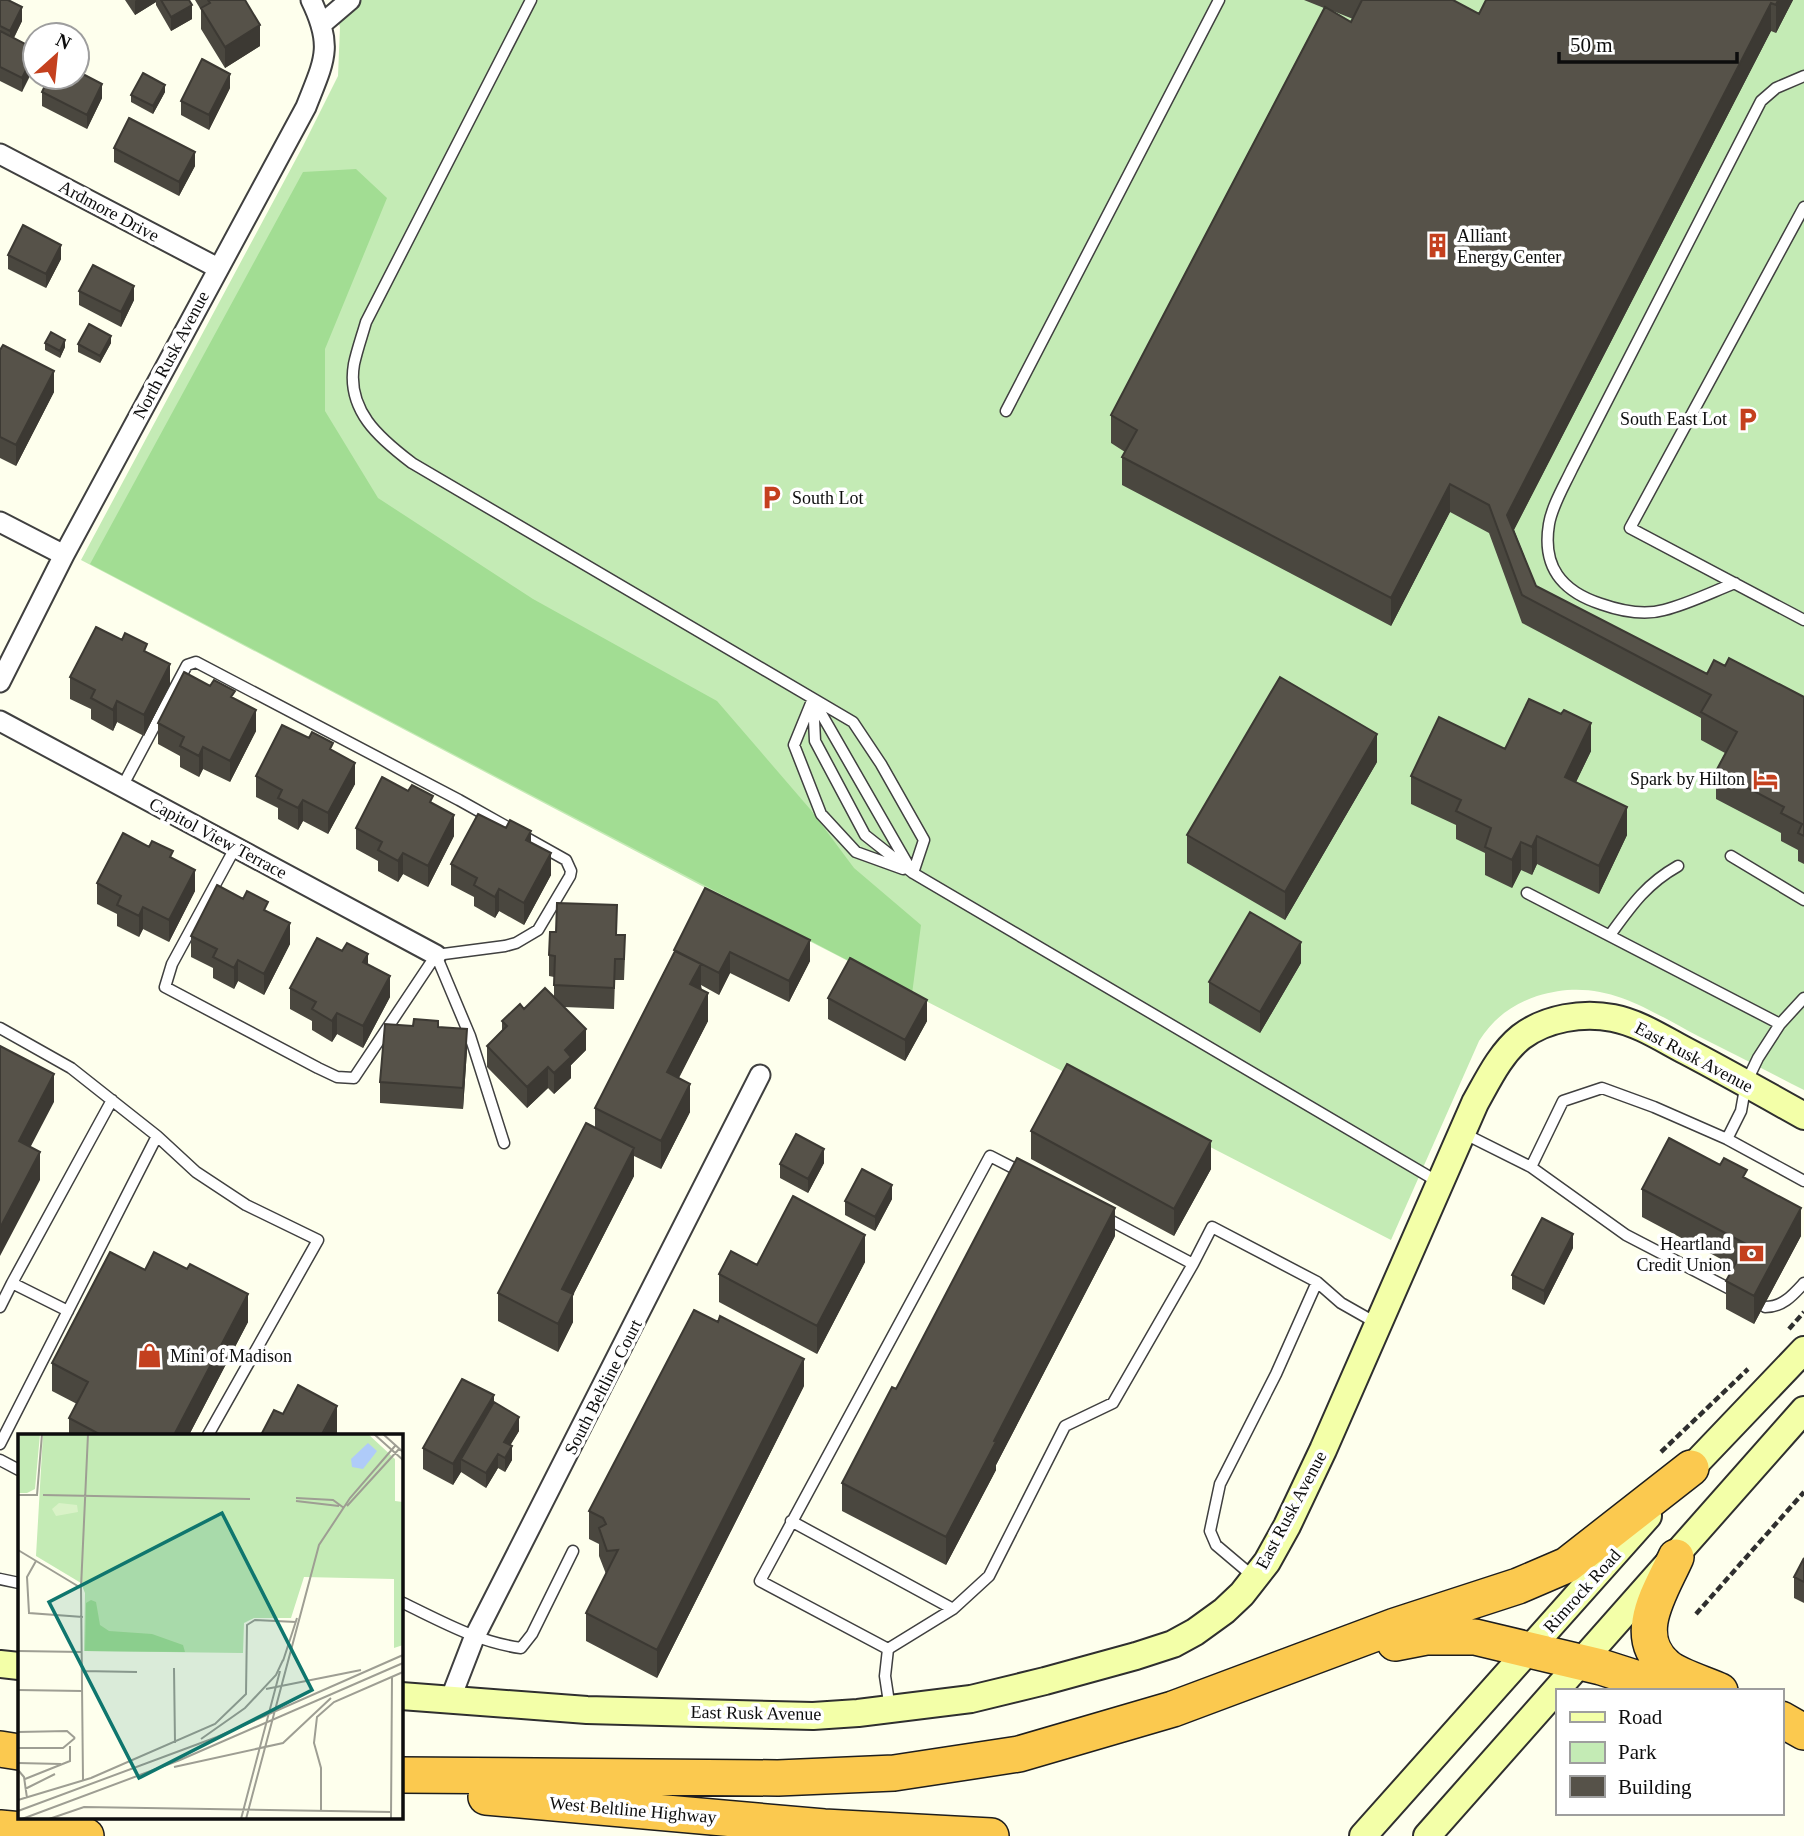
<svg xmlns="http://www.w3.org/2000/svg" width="1804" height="1836" font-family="'Times New Roman',serif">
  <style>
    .green { fill: #c4ebb5 }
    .forest { fill: #a2dd93 }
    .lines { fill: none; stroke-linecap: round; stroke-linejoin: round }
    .lane-casing { stroke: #404040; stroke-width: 13 }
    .street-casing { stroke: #404040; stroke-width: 23 }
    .secondary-casing { stroke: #2f2f2f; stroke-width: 30 }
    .highway-casing { stroke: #1e1e1e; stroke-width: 38 }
    .path { stroke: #2f2f2f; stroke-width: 4.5; stroke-dasharray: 7 3.5; stroke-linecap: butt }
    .lane { stroke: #fff; stroke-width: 10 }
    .street { stroke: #fff; stroke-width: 19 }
    .secondary { stroke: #f3ffa8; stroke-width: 26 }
    .highway { stroke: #fbc94f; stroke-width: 35 }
    .wall { fill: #4a473f; fill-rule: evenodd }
    .shaded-wall { fill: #3c3933 }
    .building { fill: #565249; stroke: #3c3933; stroke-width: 2 }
    .labels { text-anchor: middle; stroke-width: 7; stroke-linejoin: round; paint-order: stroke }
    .street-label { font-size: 18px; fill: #0d0d0d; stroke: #fff }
    .poi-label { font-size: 18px; fill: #0d0d0d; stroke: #fff; text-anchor: start }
    .inset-road { fill: none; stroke: #9e9e93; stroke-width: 2 }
    .view { fill: #0f766e; fill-opacity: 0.15; stroke: #0f766e; stroke-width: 3.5 }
    .inset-edge { fill: none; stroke: #0d0d0d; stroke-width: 3.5 }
  </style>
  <rect width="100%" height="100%" fill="#feffed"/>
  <path class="green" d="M334 0H1804V1090C1769 1072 1734 1054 1698 1036 1643 1007 1601 976 1537 996 1511 1005 1494 1018 1479 1041L1391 1240 700 885 81 560 303 146 338 76 340 27 332 4Z"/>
  <path class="forest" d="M356 169 387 198 325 349V411L378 498 533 599 717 701 810 809 854 868 921 925 912 994 90 564 303 172Z"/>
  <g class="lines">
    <defs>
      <path id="lane" d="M531 0 366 322C362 336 357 350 354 364 346 410 379 438 412 463L853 722 881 764 924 840 913 873
        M1804 207 1630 528 1804 620
        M1006 411 1219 0
        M1735 583C1712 592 1688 604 1664 610 1643 616 1621 611 1601 604 1561 591 1542 566 1549 524 1552 506 1564 486 1572 469L1761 101 1776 88 1804 76
        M813 699 815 741 865 835 913 873 1440 1183
        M812 701 794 745 821 814 856 852 903 869
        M814 701 911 870
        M122 787 187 665 196 662 459 800 566 860 571 871 570 876 538 930 516 943 505 946 436 955
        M235 848 172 964 165 987 318 1068 337 1077 354 1078 436 955 470 1036 504 1143
        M1731 856 1804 900
        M1527 893 1780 1024
        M1610 935C1631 906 1646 884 1678 866
        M0 1028 71 1068 157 1136 0 1444
        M1463 1133 1531 1167 1626 1235 1732 1290
        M157 1136 196 1172 246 1205 318 1240 208 1435
        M1727 1139 1804 1181
        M1531 1167 1563 1101 1602 1088 1654 1107 1727 1139 1741 1111 1746 1083 1758 1058 1780 1024 1804 998
        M1104 1217 1193 1264 1212 1227 1317 1282 1341 1303 1378 1324
        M12 1283 112 1100
        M0 1307 12 1283 68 1311
        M1765 1307C1783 1307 1793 1295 1804 1283
        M0 1460 19 1470
        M791 1521 953 1609
        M1255 1578 1216 1545 1210 1531 1220 1484 1276 1374 1317 1282
        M0 1579 19 1583
        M401 1602C441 1621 477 1642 521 1648L532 1634 573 1551
        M888 1649 953 1609 989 1576 1065 1426 1113 1403 1193 1264
        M890 1709 885 1676 888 1649 760 1581 990 1156 1023 1173"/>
      <path id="street" d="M323 23 350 0
        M0 154 218 268
        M0 522 64 555
        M0 682 64 555 306 107C324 61 334 47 311 0
        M0 721 436 955
        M450 1700 474 1638 760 1075"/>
      <path id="secondary" d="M1678 1482 1804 1350
        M0 1664 19 1666
        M401 1696 587 1710 813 1716 858 1713 971 1699 1045 1681 1136 1656 1173 1644 1195 1632 1224 1611 1242 1594 1267 1562 1287 1526 1323 1450 1475 1103C1488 1080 1500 1054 1521 1037 1546 1018 1583 1012 1613 1018 1639 1023 1663 1039 1686 1051 1726 1072 1765 1094 1804 1116
        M1363 1836 1648 1516
        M1427 1836 1804 1410"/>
      <path id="highway" d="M1676 1557C1661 1591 1630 1635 1666 1666 1677 1676 1705 1684 1720 1691
        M1395 1643 1426 1637H1475L1601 1667 1676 1691
        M1781 1719 1804 1732
        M0 1749 19 1752
        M401 1775 778 1778 894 1773 1019 1754 1173 1709 1395 1626 1518 1586 1567 1565 1691 1468
        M486 1797 824 1827 991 1836
        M0 1828 86 1836"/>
    </defs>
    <use href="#lane" class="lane-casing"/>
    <use href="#street" class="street-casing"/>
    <use href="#secondary" class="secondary-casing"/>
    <use href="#highway" class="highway-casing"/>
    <path class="path" d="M1789 1329 1804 1312
      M1661 1452 1748 1369
      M1696 1614 1804 1492"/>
    <use href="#lane" class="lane"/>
    <use href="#street" class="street"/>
    <use href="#secondary" class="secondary"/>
    <use href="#highway" class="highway"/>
  </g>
  <path class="wall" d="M0 0 22 21 14 38 35 49 22 92 0 81Z
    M125 0H189L192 19 171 31 156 5V2L135 15Z
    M195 0H245L260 46 225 68 201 29V10Z
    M1304 0H1453L1479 14 1793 0 1776 33 1771 31 1514 530 1536 586 1707 674 1725 666 1804 697V864L1798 861V850L1781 841V833L1716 799V771L1725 753 1701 740V718L1522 623 1489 533 1450 512 1391 626 1122 485V457L1125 452 1111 443V415L1324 8ZM1333 11 1353 19 1351 22Z
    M230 88 209 130 181 115V101Z
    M42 92 102 98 87 129 42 106Z
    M165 92 153 114 131 102V95Z
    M114 148 195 166 179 196 114 162Z
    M8 255 61 259 46 288 8 269Z
    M79 291 134 300 121 327 79 305Z
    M45 343 65 347 60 358 45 350Z
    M111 343 100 363 78 352V344Z
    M0 350 54 392 16 466 0 458Z
    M147 653 170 685 144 736 117 722 113 731 91 719V709L70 699V677Z
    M235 699 256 731 230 782 203 769 199 777 180 767V756L158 744V723Z
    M309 738 333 751 355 784 328 834 303 821 298 830 278 819V808L256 797V776Z
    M1505 749 1591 751 1576 782 1627 835 1599 894 1537 864 1532 875 1521 870 1512 888 1485 875V853L1456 839V825L1411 804V776Z
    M1377 762 1285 920 1187 863V835Z
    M433 803 454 836 428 887 403 874 398 882 378 871V861L356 849V828Z
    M531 843 551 875 524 925 499 911 495 918 474 906V897L451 885V864Z
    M173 859 195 891 169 942 143 929 139 937 117 926V914L97 904V883Z
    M705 888 810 961 789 1002 730 973 719 995 701 985 708 1021 679 1078 690 1112 661 1169 634 1156V1176L573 1295V1322L558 1352 498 1321V1293L595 1128V1108L674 953V950Z
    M268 912 290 944 264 995 238 981 234 989 213 978V968L191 957V936Z
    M617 935 625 956 624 980H615L614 1009 564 1007 586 1050 571 1065V1078L554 1094 548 1088 527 1108 487 1067V1046L502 1030V1021L524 1009 554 997V977L549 976V955Z
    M1301 963 1260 1033 1209 1003V982Z
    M368 965 390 997 363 1048 337 1034 332 1042 312 1030V1021L290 1009V988Z
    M828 998 927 1021 905 1061 828 1019Z
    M438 1027 467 1050 463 1109 380 1103V1082Z
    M1031 1131 1211 1169 1174 1236 1031 1159Z
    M824 1163 808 1193 780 1178V1164Z
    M1747 1180 1801 1236 1754 1324 1726 1309V1281L1734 1266 1642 1217V1189Z
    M892 1199 875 1231 845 1215V1201Z
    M1115 1236 996 1465V1470L946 1565 842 1511V1483L896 1389Z
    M1573 1248 1544 1305 1512 1289V1275Z
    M865 1262 817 1354 719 1302V1274L757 1265Z
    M145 1270 248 1322 189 1435H69V1418L77 1404 52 1391V1363Z
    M804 1386 657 1678 586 1641V1613L606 1574 599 1556V1544L589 1539V1511Z
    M519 1431 510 1445 512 1460 505 1472 498 1468 486 1488 461 1472 453 1485 423 1469V1448Z
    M1804 1558V1603L1794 1598V1577Z"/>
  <path class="shaded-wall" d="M136 0H156V2L135 15V1Z
    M1778 0H1793L1776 33V5Z
    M1771 3V31L1507 543V515Z
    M192 5V19L171 31V17Z
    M22 7V21L10 45V31Z
    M260 25V46L225 68V47Z
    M35 52V66L22 92V78Z
    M230 74V88L209 130V115Z
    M102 84V98L87 129V115Z
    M165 85V92L153 114V106Z
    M195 152V166L179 196V182Z
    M61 245V259L46 288V274Z
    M134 286V300L121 327V312Z
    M111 336V343L100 363V356Z
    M65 340V347L60 358V351Z
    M54 371V392L16 466V445Z
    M1450 484V512L1391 626V598Z
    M170 664V685L144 736V715Z
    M117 701V722L113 731V710Z
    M256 710V731L230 782V761Z
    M1591 723V751L1565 805V777Z
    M1377 734V762L1285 920V892Z
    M203 747V769L199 777V756Z
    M355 763V784L328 834V813Z
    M303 800V821L298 830V808Z
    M1627 807V835L1599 894V866Z
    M454 815V836L428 887V866Z
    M531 831V852L526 840Z
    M1537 836V864L1532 875V847Z
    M1521 842V870L1512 888V860Z
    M403 853V874L398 882V861Z
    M551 853V875L524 925V903Z
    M195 870V891L169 942V920Z
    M499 889V911L495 918V897Z
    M143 907V929L139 937V916Z
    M290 923V944L264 995V974Z
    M810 940V961L789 1002V981Z
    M1301 942V963L1260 1033V1012Z
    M730 952V973L719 995V973Z
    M368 954V975L363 962Z
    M238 960V981L234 989V968Z
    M701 964V992L690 984Z
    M390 976V997L363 1048V1026Z
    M708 993V1021L667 1100V1072Z
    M927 1000V1021L905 1061V1040Z
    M337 1013V1034L332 1042V1021Z
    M467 1029V1050L463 1109V1088Z
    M586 1029V1050L571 1065V1078L554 1094V1073L565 1050Z
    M548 1067V1088L527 1108V1087Z
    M54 1074V1102L19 1169V1141Z
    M690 1084V1112L661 1169V1141Z
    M1211 1141V1169L1174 1236V1209Z
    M634 1148V1176L573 1295V1322L558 1352V1324L562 1289Z
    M824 1149V1163L808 1193V1179Z
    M40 1152V1180L0 1256V1228Z
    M892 1185V1199L875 1231V1217Z
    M1115 1208V1236L996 1465V1470L946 1565V1537L994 1441Z
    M1801 1208V1236L1754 1324V1296Z
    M1573 1234V1248L1544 1305V1291Z
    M865 1235V1262L817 1354V1326Z
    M248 1294V1322L189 1435H174Z
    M804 1359V1386L657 1678V1650Z
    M494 1395V1417L461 1459V1472L453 1485V1464Z
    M337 1406V1433L336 1435H322Z
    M519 1417V1431L504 1456V1442Z
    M512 1446V1460L505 1472V1458Z
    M498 1454V1468L486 1488V1473Z"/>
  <path class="building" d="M0 0H8L22 7 10 31 0 26Z
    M161 0H189L192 5 171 17Z
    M208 0H245L260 25 225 47 201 8 210 3Z
    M1362 0H1453L1479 14 1486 0H1778L1776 5 1771 3 1507 515 1536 586 1707 674 1714 660 1725 666 1729 658 1804 697V836L1798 833 1802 824 1781 813 1784 807 1716 771 1737 732 1701 712 1711 695 1522 595 1489 505 1450 484 1391 598 1122 457 1137 430 1111 415 1325 7 1351 22Z
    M0 31 35 49V52L22 78 0 67Z
    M202 59 230 74 209 115 181 101Z
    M77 71 102 84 87 115 42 92 49 77H77Z
    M143 73 165 85 153 106 131 95Z
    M129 118 195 152 179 182 114 148Z
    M23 225 61 245 46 274 8 255Z
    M93 265 134 286 121 312 79 291Z
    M89 324 111 336 100 356 78 344Z
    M51 332 65 340 60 351 45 343Z
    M3 345 54 371 16 445 0 437V350Z
    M96 627 122 640 125 633 147 644 144 651 170 664 144 715 117 701 113 710 91 698 95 690 70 677Z
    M184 672 210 686 214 680 235 691 231 697 256 710 230 761 203 747 199 756 180 746 184 737 158 723Z
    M1280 677 1377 734 1285 892 1187 835Z
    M1529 699 1561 714 1564 710 1591 723 1565 777 1627 807 1599 866 1537 836 1532 847 1521 842 1512 860 1485 847 1491 828 1456 811 1461 800 1411 776 1439 717 1505 749Z
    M282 725 309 738 312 732 333 743 330 749 355 763 328 813 303 800 298 808 278 798 282 790 256 776Z
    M382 777 408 791 412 785 433 796 430 802 454 815 428 866 403 853 398 861 378 850 382 842 356 828Z
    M478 814 506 828 510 820 531 831 526 840 551 853 524 903 499 889 495 897 474 885 477 878 451 864Z
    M123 833 149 847 152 841 173 851 170 857 195 870 169 920 143 907 139 916 117 905 121 896 97 883Z
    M217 885 243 899 247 891 268 902 264 910 290 923 264 974 238 960 234 968 213 957 217 949 191 936Z
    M705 888 810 940 789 981 730 952 719 973 674 950Z
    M557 903 617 905 616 935H625L624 959H615L614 988 554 985 555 956 549 955 550 932H556Z
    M1250 912 1301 942 1260 1012 1209 982Z
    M317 938 342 951 347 943 368 954 363 962 390 976 363 1026 337 1013 332 1021 312 1009 316 1002 290 988Z
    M675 951 701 964 690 984 708 993 667 1072 690 1084 661 1141 595 1108Z
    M850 958 927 1000 905 1040 828 998Z
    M545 988 586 1029 565 1050 571 1057 554 1073 548 1067 527 1087 487 1046 507 1026 502 1021 520 1004 524 1009Z
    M414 1019 438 1021V1027L467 1029 463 1088 380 1082 385 1024 413 1026Z
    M0 1046 54 1074 19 1141 40 1152 0 1228Z
    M1067 1064 1211 1141 1174 1209 1031 1131Z
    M586 1123 634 1148 562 1289 573 1294 558 1324 498 1293Z
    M796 1134 824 1149 808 1179 780 1164Z
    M1669 1138 1720 1165 1724 1158 1747 1170 1743 1177 1801 1208 1754 1296 1726 1281 1746 1244 1642 1189Z
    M1017 1158 1115 1208 994 1441 996 1442 946 1537 842 1483 892 1387 896 1389Z
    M862 1169 892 1185 875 1217 845 1201Z
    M793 1196 865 1235 817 1326 719 1274 731 1251 757 1265Z
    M1542 1218 1573 1234 1544 1291 1512 1275Z
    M110 1252 145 1270 154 1252 187 1269 190 1264 248 1294 174 1435H101L69 1418 88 1382 52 1363Z
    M694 1310 718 1322 720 1316 804 1359 657 1650 586 1613 618 1550 607 1551 599 1528 606 1524 603 1518 589 1511Z
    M462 1379 494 1395 453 1464 423 1448Z
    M298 1385 337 1406 322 1434 324 1435H261L274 1410 283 1414Z
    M494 1402 519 1417 504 1442 512 1446 505 1458 498 1454 486 1473 461 1459Z
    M1804 1558V1582L1794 1577Z"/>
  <defs>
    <symbol id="building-bare" viewBox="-9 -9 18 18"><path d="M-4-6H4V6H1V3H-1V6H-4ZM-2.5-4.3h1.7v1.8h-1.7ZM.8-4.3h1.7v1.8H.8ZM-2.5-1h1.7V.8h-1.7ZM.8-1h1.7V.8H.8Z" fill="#c4401e" stroke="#fff" stroke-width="2.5" paint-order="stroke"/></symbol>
    <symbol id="parking-bare" viewBox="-9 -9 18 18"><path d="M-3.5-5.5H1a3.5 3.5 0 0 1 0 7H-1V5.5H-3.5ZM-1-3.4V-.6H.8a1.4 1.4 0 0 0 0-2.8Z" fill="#c4401e" stroke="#fff" stroke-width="2.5" paint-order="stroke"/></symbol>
    <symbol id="hotel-bare" viewBox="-9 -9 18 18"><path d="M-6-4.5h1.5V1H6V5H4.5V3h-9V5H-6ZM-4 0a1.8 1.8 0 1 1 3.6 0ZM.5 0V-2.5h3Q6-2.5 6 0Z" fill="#c4401e" stroke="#fff" stroke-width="2.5" paint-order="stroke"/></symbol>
    <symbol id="bank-bare" viewBox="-9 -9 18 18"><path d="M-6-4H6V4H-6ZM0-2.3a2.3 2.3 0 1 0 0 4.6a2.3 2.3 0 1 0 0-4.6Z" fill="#c4401e" stroke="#fff" stroke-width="2.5" paint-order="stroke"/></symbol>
    <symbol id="shop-bare" viewBox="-9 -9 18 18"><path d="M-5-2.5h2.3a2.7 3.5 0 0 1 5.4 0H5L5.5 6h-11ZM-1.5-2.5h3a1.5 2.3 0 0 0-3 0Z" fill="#c4401e" stroke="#fff" stroke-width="2.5" paint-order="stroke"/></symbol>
  </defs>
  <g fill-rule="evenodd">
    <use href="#building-bare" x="1420" y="228" width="35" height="35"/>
    <use href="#parking-bare" x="1730" y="402" width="35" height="35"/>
    <use href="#parking-bare" x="754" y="480" width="35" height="35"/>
    <use href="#hotel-bare" x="1748" y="762" width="35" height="35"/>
    <use href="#bank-bare" x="1734" y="1236" width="35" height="35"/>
    <use href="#shop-bare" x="132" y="1338" width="35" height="35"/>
  </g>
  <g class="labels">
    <g class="street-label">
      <text transform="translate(109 211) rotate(28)" y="6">Ardmore Drive</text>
      <text transform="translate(171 355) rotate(-62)" y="6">North Rusk Avenue</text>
      <text transform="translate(218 838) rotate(28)" y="6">Capitol View Terrace</text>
      <text transform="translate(1694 1057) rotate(28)" y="6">East Rusk Avenue</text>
      <text transform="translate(603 1387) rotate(-63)" y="6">South Beltline Court</text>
      <text transform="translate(1291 1510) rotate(-62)" y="6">East Rusk Avenue</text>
      <text transform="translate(1582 1591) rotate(-48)" y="6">Rimrock Road</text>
      <text transform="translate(756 1713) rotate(1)" y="6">East Rusk Avenue</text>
      <text transform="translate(633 1810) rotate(5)" y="6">West Beltline Highway</text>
    </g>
    <g class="poi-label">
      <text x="1457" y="242">Alliant<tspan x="1457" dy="21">Energy Center</tspan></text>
      <text x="1727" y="425" text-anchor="end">South East Lot</text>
      <text x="792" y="504">South Lot</text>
      <text x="1745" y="785" text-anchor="end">Spark by Hilton</text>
      <text x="1731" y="1250" text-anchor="end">Heartland<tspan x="1731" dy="21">Credit Union</tspan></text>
      <text x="170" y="1362">Mini of Madison</text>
    </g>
  </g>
  <g transform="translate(18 1434)">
    <rect width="385" height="385" fill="#feffed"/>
    <path d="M0 0H22L17 55 9 59H0ZM25 0H350L377 25V67L385 68V211L376 214V145L286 143 273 184H236L226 189 225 219 66 217 67 159 63 149 18 122Z" fill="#c4ebb5"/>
    <path d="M73 166 78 168 82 191 91 197 134 200 165 211 167 218 67 217 68 169Z" fill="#a2dd93"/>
    <path d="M41 69 59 71 60 78 38 82 34 75Z" fill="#d9f2c7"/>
    <path d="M350 9 359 17 356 21 345 35 334 33 333 25Z" fill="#afcbf9"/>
    <path class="inset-road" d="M356 0 385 26M365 0 385 18M0 61H19L24 0M25 61 232 65M278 64 315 66 326 74M278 67 321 72M329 72 381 15M0 116 63 154M18 127 9 143 11 179 65 183M0 217 64 218M265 227 279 184M156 234 157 309M64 237 119 238M248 255 343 236M0 256 64 257M0 298 49 297 57 304M183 305 227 274 258 241 265 226M0 314H45L57 304M0 329 43 330M156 333 265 309 313 264M0 336 6 343 9 364M7 345 52 327V312M65 346 63 154 70 0M7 355 37 340M0 366 73 344 197 290 228 260 229 191 237 186 278 188M0 377 199 303 385 221M303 377V334L296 309 299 283 316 268 385 238M4 385 162 326 385 229M31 385 66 373 373 378M223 385 262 237M228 385 301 111 332 64 377 12M373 385 374 243"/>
    <path class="view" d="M204 79 294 256 121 344 31 168Z"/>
    <rect width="385" height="385" class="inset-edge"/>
  </g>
  <rect x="1556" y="1689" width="228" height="126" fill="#ffffff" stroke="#9e9e9e" stroke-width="2"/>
  <rect x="1570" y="1712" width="35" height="10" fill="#f3ffa8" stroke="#9e9e9e" stroke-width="2"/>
  <text x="1618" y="1724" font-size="21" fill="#0d0d0d">Road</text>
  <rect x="1570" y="1742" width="35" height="21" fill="#c4ebb5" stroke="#9e9e9e" stroke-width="2"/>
  <text x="1618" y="1759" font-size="21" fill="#0d0d0d">Park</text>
  <rect x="1570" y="1776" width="35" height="21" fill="#565249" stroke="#9e9e9e" stroke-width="2"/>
  <text x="1618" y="1794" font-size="21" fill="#0d0d0d">Building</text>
  <g transform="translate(56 56) rotate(27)"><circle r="33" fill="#ffffff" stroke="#9e9e9e" stroke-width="2"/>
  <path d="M0-5L12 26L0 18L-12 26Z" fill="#c4401e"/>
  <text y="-10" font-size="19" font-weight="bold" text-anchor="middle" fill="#0d0d0d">N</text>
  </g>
  <path d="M1559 52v10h178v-10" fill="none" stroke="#0d0d0d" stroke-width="3.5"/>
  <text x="1570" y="52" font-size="21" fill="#0d0d0d" stroke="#ffffff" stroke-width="5" paint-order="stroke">50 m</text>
</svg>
